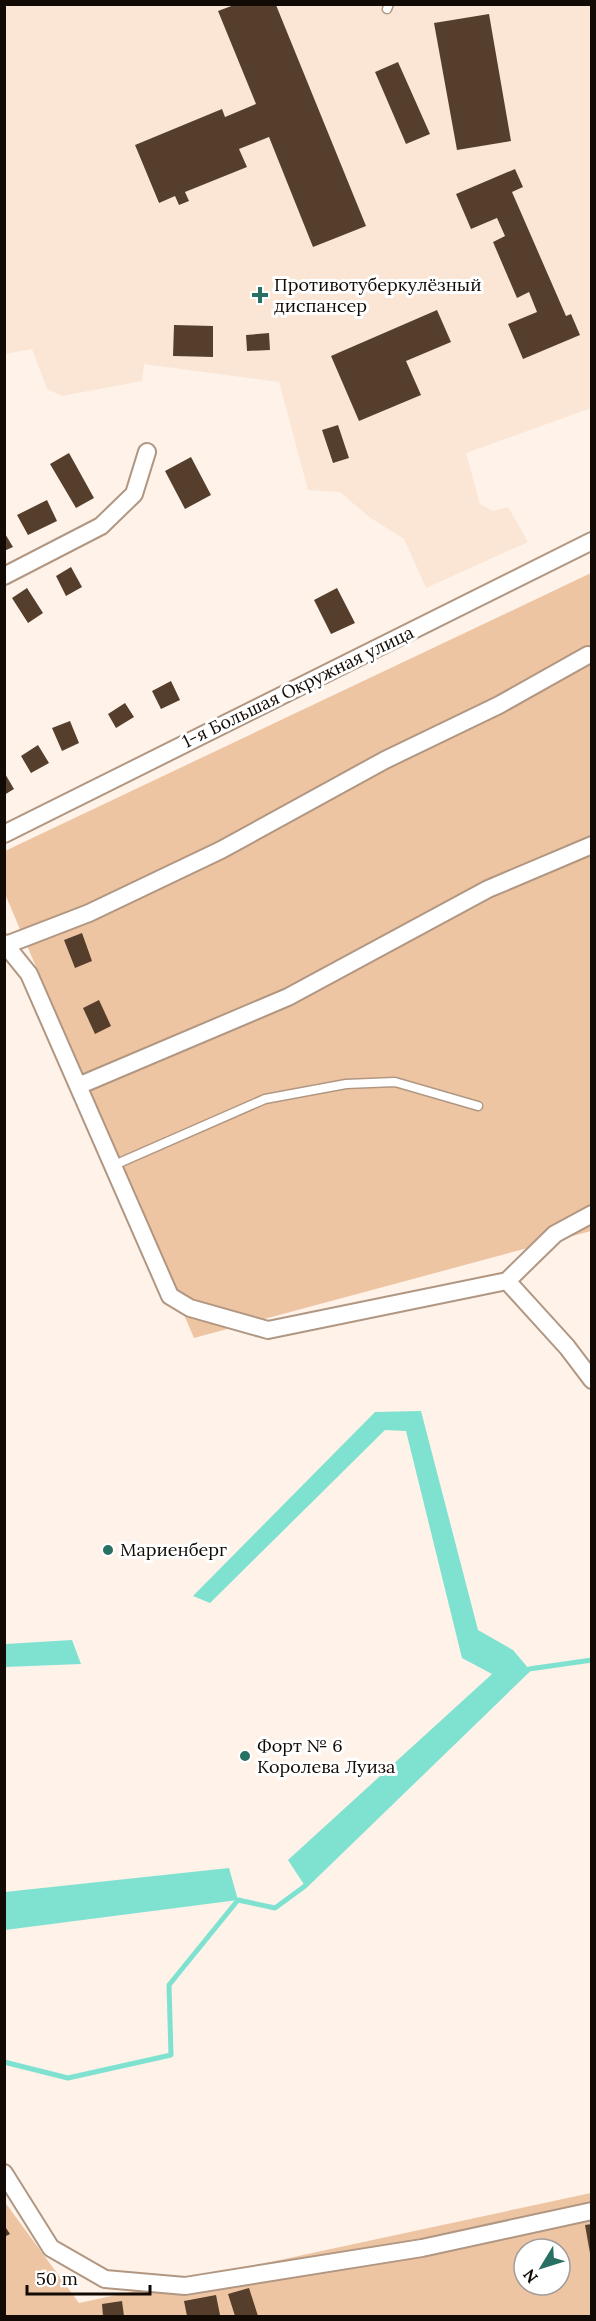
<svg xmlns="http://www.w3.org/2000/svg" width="596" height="2321" font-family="Lora,serif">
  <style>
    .built { fill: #fbe6d5; fill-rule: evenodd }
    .green { fill: #eec5a3; fill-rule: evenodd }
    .water { fill: #7fe2d1 }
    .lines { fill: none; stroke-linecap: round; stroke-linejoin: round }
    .stream { stroke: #7fe2d1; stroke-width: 5 }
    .building { fill: #553f2c }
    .service-casing { stroke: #b19782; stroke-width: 11 }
    .minor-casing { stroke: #b19782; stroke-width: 20 }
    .service { stroke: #fff; stroke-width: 8 }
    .minor { stroke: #fff; stroke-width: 16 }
    .poi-dot { fill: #286f64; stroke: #fff; stroke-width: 2 }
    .labels { text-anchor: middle; stroke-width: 6; stroke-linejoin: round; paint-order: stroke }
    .poi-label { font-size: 18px; fill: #120a04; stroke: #fff; text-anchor: start }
    .street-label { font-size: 18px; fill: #120a04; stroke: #fff }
  </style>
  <rect width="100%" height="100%" fill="#fef2e9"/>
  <path class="built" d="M5 5H234L218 11 256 104 225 117 222 110 135 145 158 203 175 196 179 205 189 201 185 192 246 166 239 149 269 137 314 246 365 225 276 5H591V408L466 453 480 504 493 511 508 507 528 542 426 588 404 539 369 517 340 492 308 490 279 382 144 364 142 381 62 396 47 389 32 349 5 354ZM398 62 429 134 407 144 375 72ZM515 169 522 187 512 192 566 316 571 314 579 334 523 359 508 325 537 312 529 292 518 297 493 242 505 236 497 218 471 229 456 194ZM174 326H213V357L174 356ZM269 333 270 350 247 351 246 335ZM450 342 406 361 420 395 359 421 331 356ZM338 425 349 458 333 463 322 431Z"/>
  <path class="green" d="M591 573V1231L194 1338 5 894V851Z
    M591 2193V2316H5L4 2201 79 2303ZM524 2249H560V2285H524Z"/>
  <path class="water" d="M421 1411 478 1630 513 1650 529 1669 305 1886 288 1860 492 1674 462 1658 406 1431 385 1430 210 1603 193 1596 375 1412Z
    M72 1640 81 1664 5 1667V1644Z
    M229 1868 238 1900 5 1930V1892Z"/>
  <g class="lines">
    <path class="stream" d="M4 2062 68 2078 171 2055 169 1985 238 1900 275 1908 305 1886 529 1669 592 1660"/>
  </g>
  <path class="building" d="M234 5H276L366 226 313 247 269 137 239 149 247 167 185 192 189 201 179 205 175 196 159 203 135 145 222 109 225 117 256 104 218 11Z
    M489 14 511 141 457 150 434 23Z
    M398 62 430 134 406 144 375 72Z
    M515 169 523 187 512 192 566 316 571 314 580 335 523 359 508 324 537 312 529 292 517 298 493 242 505 236 497 218 471 229 456 194Z
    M437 310 451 342 406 361 421 395 359 421 331 356Z
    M174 325 213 326V357L173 356Z
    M269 333 270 350 247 351 246 335Z
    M338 425 349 458 333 463 322 430Z
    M69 453 94 498 76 508 50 464Z
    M191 457 211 495 185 509 165 471Z
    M47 500 57 521 28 535 17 515Z
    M4 532 13 547 4 551Z
    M71 567 82 587 66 596 56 576Z
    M27 588 43 613 28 623 12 598Z
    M337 588 355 623 331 634 314 600Z
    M171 681 180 700 161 709 152 691Z
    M125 703 134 717 116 728 108 714Z
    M70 721 79 743 62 751 52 728Z
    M38 745 49 763 31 773 21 756Z
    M4 772 14 789 4 795Z
    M82 933 92 961 75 968 64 940Z
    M99 1000 111 1026 95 1034 83 1008Z
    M592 2224V2253H590L585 2225Z
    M4 2225 10 2234 4 2237Z
    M249 2288 258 2316H235L228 2294Z
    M216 2295 220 2315 187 2316 184 2301Z
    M122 2301 124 2316H103L102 2304Z"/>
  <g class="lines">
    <defs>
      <path id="service" d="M387 9 389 4
        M112 1166 265 1099 346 1084 395 1082 478 1106"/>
      <path id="minor" d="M4 576 101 526 134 494 147 452
        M4 834 592 541
        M4 943 29 974 170 1296 190 1308 268 1330 507 1281 567 1347 592 1380
        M6 945 89 913 221 850 385 760 499 705 588 655
        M78 1086 288 997 488 889 592 845
        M507 1281 555 1234 592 1214
        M4 2173 51 2248 105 2279 185 2286 422 2248 592 2211"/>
    </defs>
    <use href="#service" class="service-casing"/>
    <use href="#minor" class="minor-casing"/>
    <use href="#service" class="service"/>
    <use href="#minor" class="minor"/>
  </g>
  <g class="poi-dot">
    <path d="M257 286h6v6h6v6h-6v6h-6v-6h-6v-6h6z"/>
    <circle cx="108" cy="1550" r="6"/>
    <circle cx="245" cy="1756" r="6"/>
  </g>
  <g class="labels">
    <g class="poi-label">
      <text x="274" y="291">Противотуберкулёзный<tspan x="274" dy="21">диспансер</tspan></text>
      <text x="120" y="1556">Мариенберг</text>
      <text x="257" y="1752">Форт № 6<tspan x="257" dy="21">Королева Луиза</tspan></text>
    </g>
    <g class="street-label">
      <text transform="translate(298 687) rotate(-26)" y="6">1-я Большая Окружная улица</text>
    </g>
  </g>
  <rect width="596" height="2321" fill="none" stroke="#120a04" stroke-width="12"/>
  <g transform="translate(542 2267) rotate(232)"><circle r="28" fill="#ffffff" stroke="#a09d9b" stroke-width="1.5"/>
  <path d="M0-4.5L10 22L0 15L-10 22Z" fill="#286f64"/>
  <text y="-9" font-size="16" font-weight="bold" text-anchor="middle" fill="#120a04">N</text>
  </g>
  <path d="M27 2285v9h123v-9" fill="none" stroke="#120a04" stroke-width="3"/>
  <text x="36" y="2285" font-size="18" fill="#120a04" stroke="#ffffff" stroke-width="4.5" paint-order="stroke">50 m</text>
</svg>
